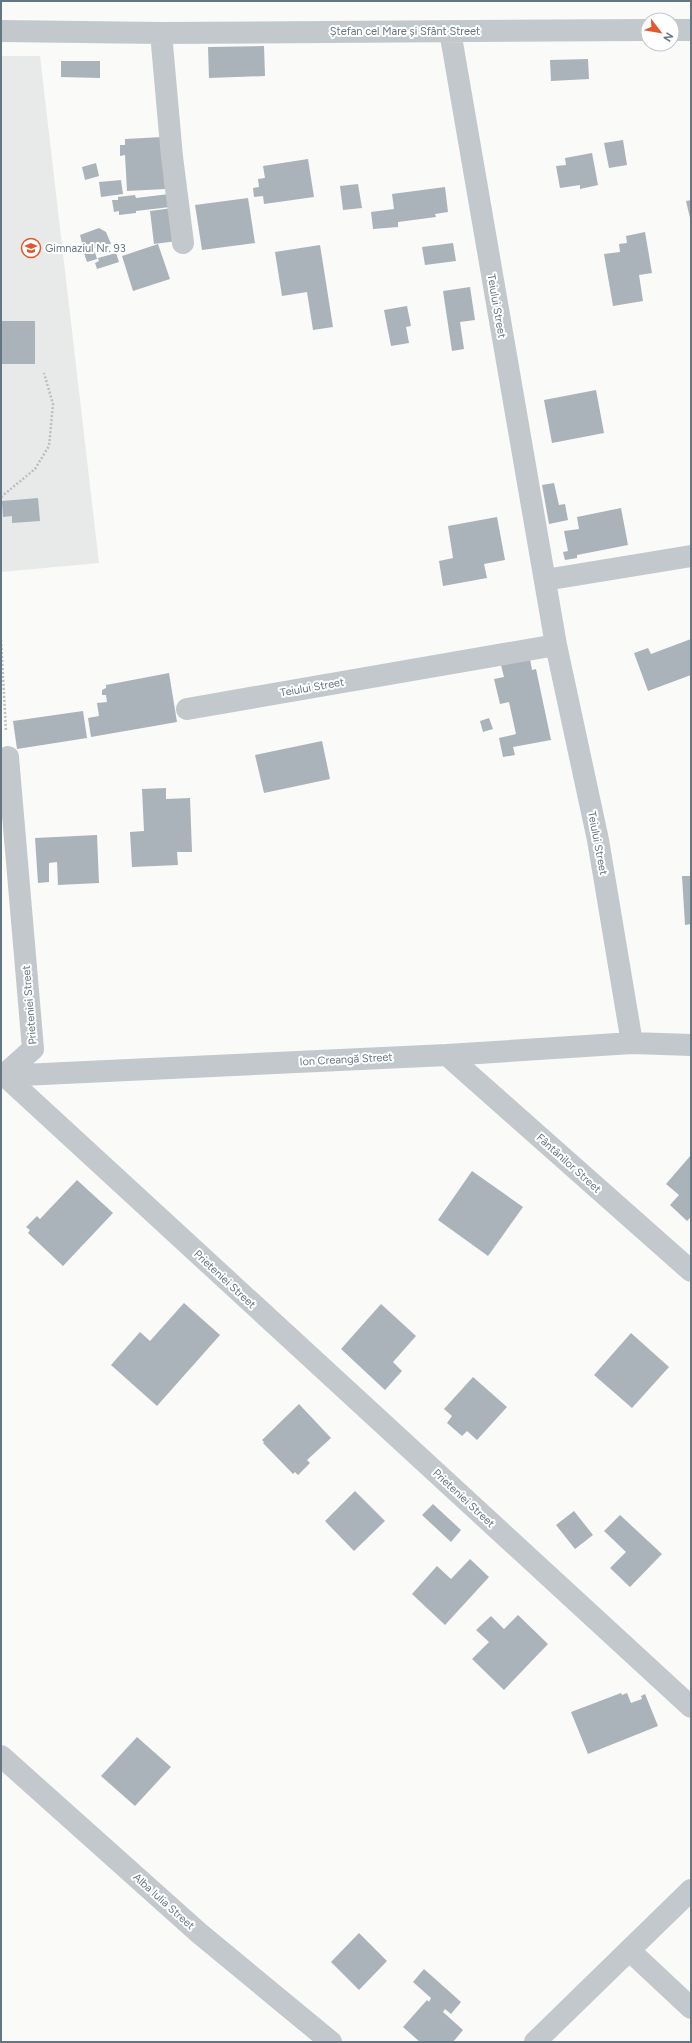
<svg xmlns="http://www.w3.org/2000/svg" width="692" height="2043" font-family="Figtree,sans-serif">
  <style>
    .built { fill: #e8e9e9 }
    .building { fill: #aab3b9 }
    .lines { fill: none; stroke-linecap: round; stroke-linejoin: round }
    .path { stroke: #bbbfc2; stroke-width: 2.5; stroke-dasharray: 2 2; stroke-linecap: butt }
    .minor { stroke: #c3c8cc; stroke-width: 22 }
    .labels { text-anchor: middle; stroke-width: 4; stroke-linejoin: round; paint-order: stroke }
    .street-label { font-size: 11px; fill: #657683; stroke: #fff }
    .poi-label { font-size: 11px; fill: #657683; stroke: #fff; text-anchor: start }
  </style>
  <rect width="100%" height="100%" fill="#fafaf8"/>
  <path class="built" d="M1 56H40L99 563 1 572Z"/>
  <path class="building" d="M264 46 265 76 209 78 208 47Z
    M588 59 589 79 551 81 550 60Z
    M61 61H100V78L61 77Z
    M162 137 165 189 127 191 125 155 120 156V145H125V139Z
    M623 140 627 165 609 168 604 143Z
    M592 153 598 185 580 189V185L560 188 556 166 566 165 565 158Z
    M308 159 314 197 264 204 263 196 254 197 253 188 259 187 258 179 265 178 263 166Z
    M96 163 99 176 85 180 82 167Z
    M121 180 123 194 101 197 99 182Z
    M358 184 362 208 343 210 340 186Z
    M445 187 448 212 435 214 436 217 398 222V227L373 229 371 212 394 209 392 194Z
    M169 194 170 207 136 211V213L119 215V211L114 212 112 200H118V197L135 195 136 198Z
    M248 198 255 243 202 250 195 205Z
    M691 200V218H690L686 201Z
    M173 208 177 241 154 244 150 211Z
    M99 228 106 232 111 244 84 251 80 235Z
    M645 232 652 273 639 275 643 301 613 306 604 254 620 252 619 244 627 243 626 236Z
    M453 243 456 261 425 265 422 247Z
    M158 244 170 279 133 291 122 256Z
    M320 245 333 327 313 330 307 292 282 296 275 252Z
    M94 249 97 259 87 262 84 253Z
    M116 253 119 262 97 269 95 263 99 261 98 258Z
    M470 287 475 320 460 322 464 349 452 351 443 291Z
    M407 306 411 326 406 327 409 343 391 346 384 310Z
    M1 321H35V364H1Z
    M596 390 604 433 552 443 544 400Z
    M554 483 559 505 565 504 568 520 549 524 542 485Z
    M38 498 40 521 12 523V516L3 517 2 501Z
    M621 508 628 545 577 555V558L565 560 563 552 568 551 564 531 579 529 577 517Z
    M497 517 505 560 484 564 487 578 443 586 439 561 453 558 448 526Z
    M691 639V675L648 691 634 653 648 648 651 654Z
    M530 659 532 670 536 669 551 740 513 747 515 755 503 757 499 738 516 734 509 702 500 704 494 679 504 677 501 665Z
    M169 673 177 722 91 737 88 718 99 716 97 703 107 702 106 695H102V690L106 688V685Z
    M83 711 87 738 17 749 13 721Z
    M489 718 493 729 483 732 480 721Z
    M322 741 330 779 264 793 255 755Z
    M166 788V799L190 798 192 852H177L178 865 132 867 130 832 144 831 142 789Z
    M97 835 99 883 58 885 57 862 49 863V882L38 883 35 838Z
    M682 876H691V924L685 925Z
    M691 1155V1217L687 1221 670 1205 679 1195 666 1184Z
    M472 1171 523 1207 488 1256 438 1220Z
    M77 1180 113 1213 63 1266 28 1233 30 1230 26 1227 37 1216 40 1219Z
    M184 1303 220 1335 157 1406 111 1365 140 1332 150 1341Z
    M381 1304 416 1336 393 1362 402 1371 385 1390 341 1349Z
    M631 1333 669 1367 632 1408 594 1375Z
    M473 1377 507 1407 477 1440 467 1431 462 1436 447 1423 452 1416 444 1409Z
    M299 1404 331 1438 307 1460 310 1463 298 1475 295 1472 293 1474 263 1443 264 1442 262 1440Z
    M355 1491 385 1521 354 1551 325 1521Z
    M433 1504 461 1530 451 1542 422 1515Z
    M574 1511 593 1535 575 1549 556 1525Z
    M620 1515 662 1554 630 1587 610 1568 626 1552 604 1531Z
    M470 1559 489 1577 445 1625 412 1594 437 1566 451 1579Z
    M518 1615 548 1644 504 1690 472 1659 489 1642 476 1630 491 1616 504 1629Z
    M621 1693 622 1695 627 1693 631 1703 642 1699 641 1696 645 1694 658 1726 588 1754 571 1712Z
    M137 1737 171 1767 135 1806 101 1776Z
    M359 1933 387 1961 359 1990 331 1962Z
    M424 1969 461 2002 451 2014 445 2009 443 2012 463 2030 453 2042H420L403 2027 427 2000 429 2002 431 1998 413 1982Z"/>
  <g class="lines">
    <path class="path" d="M1 497 35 469 49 446 53 404 44 373
      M1 640 6 731"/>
    <path class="minor" d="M672 30H691
      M1 31 161 33 648 30
      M450 31 556 645 598 840 632 1043
      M161 33 172 157 183 243
      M545 580 691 556
      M187 709 556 645
      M8 757 33 1049 4 1075 691 1707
      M447 1055 691 1271
      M1 1076 447 1055 632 1043 691 1045
      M1 1756 199 1933 331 2042
      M630 1951 691 2008
      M535 2042 691 1890"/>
  </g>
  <defs>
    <symbol id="school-ring" viewBox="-11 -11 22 22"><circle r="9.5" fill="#fff" stroke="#e4572e" stroke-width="1.5"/><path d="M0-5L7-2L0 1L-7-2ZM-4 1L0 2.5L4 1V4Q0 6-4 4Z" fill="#e4572e"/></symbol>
  </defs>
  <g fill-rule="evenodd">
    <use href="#school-ring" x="20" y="237" width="22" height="22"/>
  </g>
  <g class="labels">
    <g class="street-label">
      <text x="405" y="35">Ștefan cel Mare și Sfânt Street</text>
      <text transform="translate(497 306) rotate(80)" y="4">Teiului Street</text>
      <text transform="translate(312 687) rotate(-10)" y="4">Teiului Street</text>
      <text transform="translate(598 843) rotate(79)" y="4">Teiului Street</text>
      <text transform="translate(29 1005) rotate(-95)" y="4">Prieteniei Street</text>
      <text transform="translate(346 1059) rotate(-3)" y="4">Ion Creangă Street</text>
      <text transform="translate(569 1163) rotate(42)" y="4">Fântânilor Street</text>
      <text transform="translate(225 1279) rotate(43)" y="4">Prieteniei Street</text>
      <text transform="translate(464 1498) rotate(43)" y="4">Prieteniei Street</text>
      <text transform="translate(164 1901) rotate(42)" y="4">Alba Iulia Street</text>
    </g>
    <g class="poi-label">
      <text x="45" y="252">Gimnaziul Nr. 93</text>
    </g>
  </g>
  <rect width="692" height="2043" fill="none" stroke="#657683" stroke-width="4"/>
  <g transform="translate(660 32) rotate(121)"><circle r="19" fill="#ffffff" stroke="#c1c8cd"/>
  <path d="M0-3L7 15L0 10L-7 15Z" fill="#e4572e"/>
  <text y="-6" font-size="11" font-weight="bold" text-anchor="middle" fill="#657683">N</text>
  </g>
</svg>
